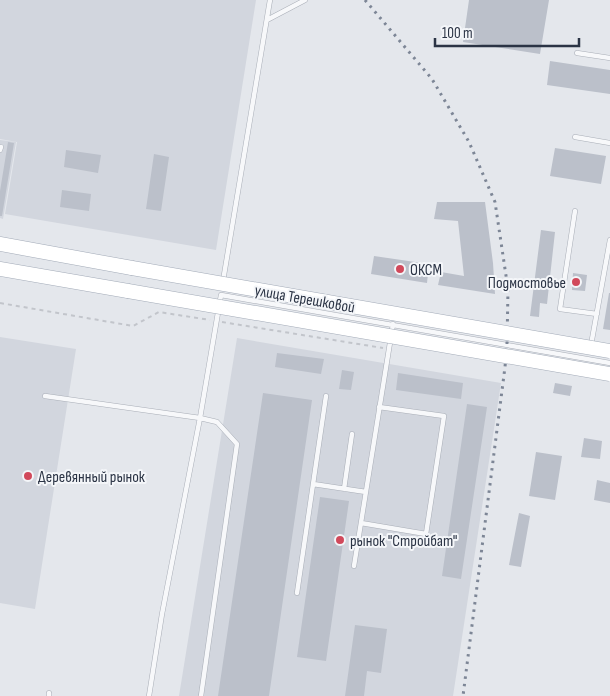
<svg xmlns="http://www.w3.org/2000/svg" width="610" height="696" font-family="'Sofia Sans Condensed',sans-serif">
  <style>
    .built { fill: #d2d6de }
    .building { fill: #bbc0ca }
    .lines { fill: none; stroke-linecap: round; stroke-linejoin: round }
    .service-casing { stroke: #a9aeb7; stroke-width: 5.5 }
    .primary-casing { stroke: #a3abb8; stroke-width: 15 }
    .path { stroke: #c2c5cb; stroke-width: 2; stroke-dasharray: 4 4; stroke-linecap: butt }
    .service { stroke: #f7f8fa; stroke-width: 4.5 }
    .primary { stroke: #fff; stroke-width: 14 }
    .rail { stroke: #7d8696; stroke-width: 3; stroke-dasharray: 2.5 5; stroke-linecap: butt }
    .primary-bridge-casing { stroke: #a3abb8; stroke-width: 15; stroke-linecap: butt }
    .primary-bridge { stroke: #fff; stroke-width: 14 }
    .poi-dot { fill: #d1495b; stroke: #f4f6f9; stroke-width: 2 }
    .labels { text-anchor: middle; stroke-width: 4; stroke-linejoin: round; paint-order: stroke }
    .poi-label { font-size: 16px; fill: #2b3445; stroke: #f4f6f9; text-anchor: start }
    .street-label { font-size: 16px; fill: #2b3445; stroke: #f4f6f9 }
  </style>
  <rect width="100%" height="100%" fill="#e4e7ec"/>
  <path class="built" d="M0 0H256L216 250 5 214 17 142 0 139Z
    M0 140 16 142 3 219 0 218Z
    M0 337 76 349 35 609 0 603Z
    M237 338 501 383 453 696H179Z"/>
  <path class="building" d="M469 0H549L540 54 463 42Z
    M550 61 610 70V94L547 85Z
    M8 142 14 143 2 216H0V191Z
    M555 148 606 156 601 184 550 176Z
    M66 150 101 155 98 173 64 167Z
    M154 154 169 157 161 211 146 209Z
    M62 190 91 194 89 211 60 207Z
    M437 202H485L493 263 495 294 438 285 441 272 464 276 458 221 434 219Z
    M541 230 555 232 547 304 540 303 539 317 530 316Z
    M374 256 429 264 427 283 371 274Z
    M573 273 587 275 585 291 572 290Z
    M609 293H610V330L603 329Z
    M277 353 324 359 321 374 275 367Z
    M342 370 354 372 351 390 339 389Z
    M398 373 463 383 461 399 396 390Z
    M555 383 572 386 570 396 553 393Z
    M263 393 312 400 269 696H218Z
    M467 404 487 407 461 579 442 576Z
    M584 438 602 441 600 459 581 457Z
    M536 452 562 456 555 500 529 496Z
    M597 480 610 483V503L594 500Z
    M320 497 349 501 326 661 297 657Z
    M519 513 530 516 521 567 509 565Z
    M355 625 387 629 381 673 367 671 364 696H345Z"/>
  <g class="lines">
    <defs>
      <path id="service" d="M267 20 305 0
        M577 53 610 58
        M575 137 610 143
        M0 150 1 147
        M575 211 560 309 597 314
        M223 281 270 0
        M591 345 610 240
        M45 396 200 418 221 295 610 363
        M313 484 366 492
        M344 489 352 434
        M361 523 426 534 444 416 379 407
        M354 566 393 324
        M297 593 326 396
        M49 696V693
        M149 696 162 614 200 418 217 422 237 444 201 696"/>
      <path id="primary" d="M0 244 132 268
        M0 269 128 291"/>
    </defs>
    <use href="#service" class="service-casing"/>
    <use href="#primary" class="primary-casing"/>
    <path class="path" d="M0 303 133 326 159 312 210 320
      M222 322 383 348"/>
    <use href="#service" class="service"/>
    <use href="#primary" class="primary"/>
    <path class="rail" d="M365 0 432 79 469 142 495 202 508 289 507 344 505 367 463 696"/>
    <defs>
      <path id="primary-bridge" d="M132 268 610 351
        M128 291 610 374"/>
    </defs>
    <use href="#primary-bridge" class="primary-bridge-casing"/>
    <use href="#primary-bridge" class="primary-bridge"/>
  </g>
  <g class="poi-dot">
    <circle cx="400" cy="269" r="5"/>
    <circle cx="576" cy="282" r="5"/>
    <circle cx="28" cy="476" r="5"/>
    <circle cx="340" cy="540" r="5"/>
  </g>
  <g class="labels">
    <g class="poi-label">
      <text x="410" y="275">ОКСМ</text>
      <text x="566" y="288" text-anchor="end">Подмостовье</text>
      <text x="38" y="482">Деревянный рынок</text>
      <text x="350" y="546">рынок "Стройбат"</text>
    </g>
    <g class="street-label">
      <text transform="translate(305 298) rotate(10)" y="6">улица Терешковой</text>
    </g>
  </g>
  <path d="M435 38v8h144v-8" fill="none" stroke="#2b3445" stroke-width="2.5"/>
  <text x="442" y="38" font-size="15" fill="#2b3445" stroke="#f4f6f9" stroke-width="4" paint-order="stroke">100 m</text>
</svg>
